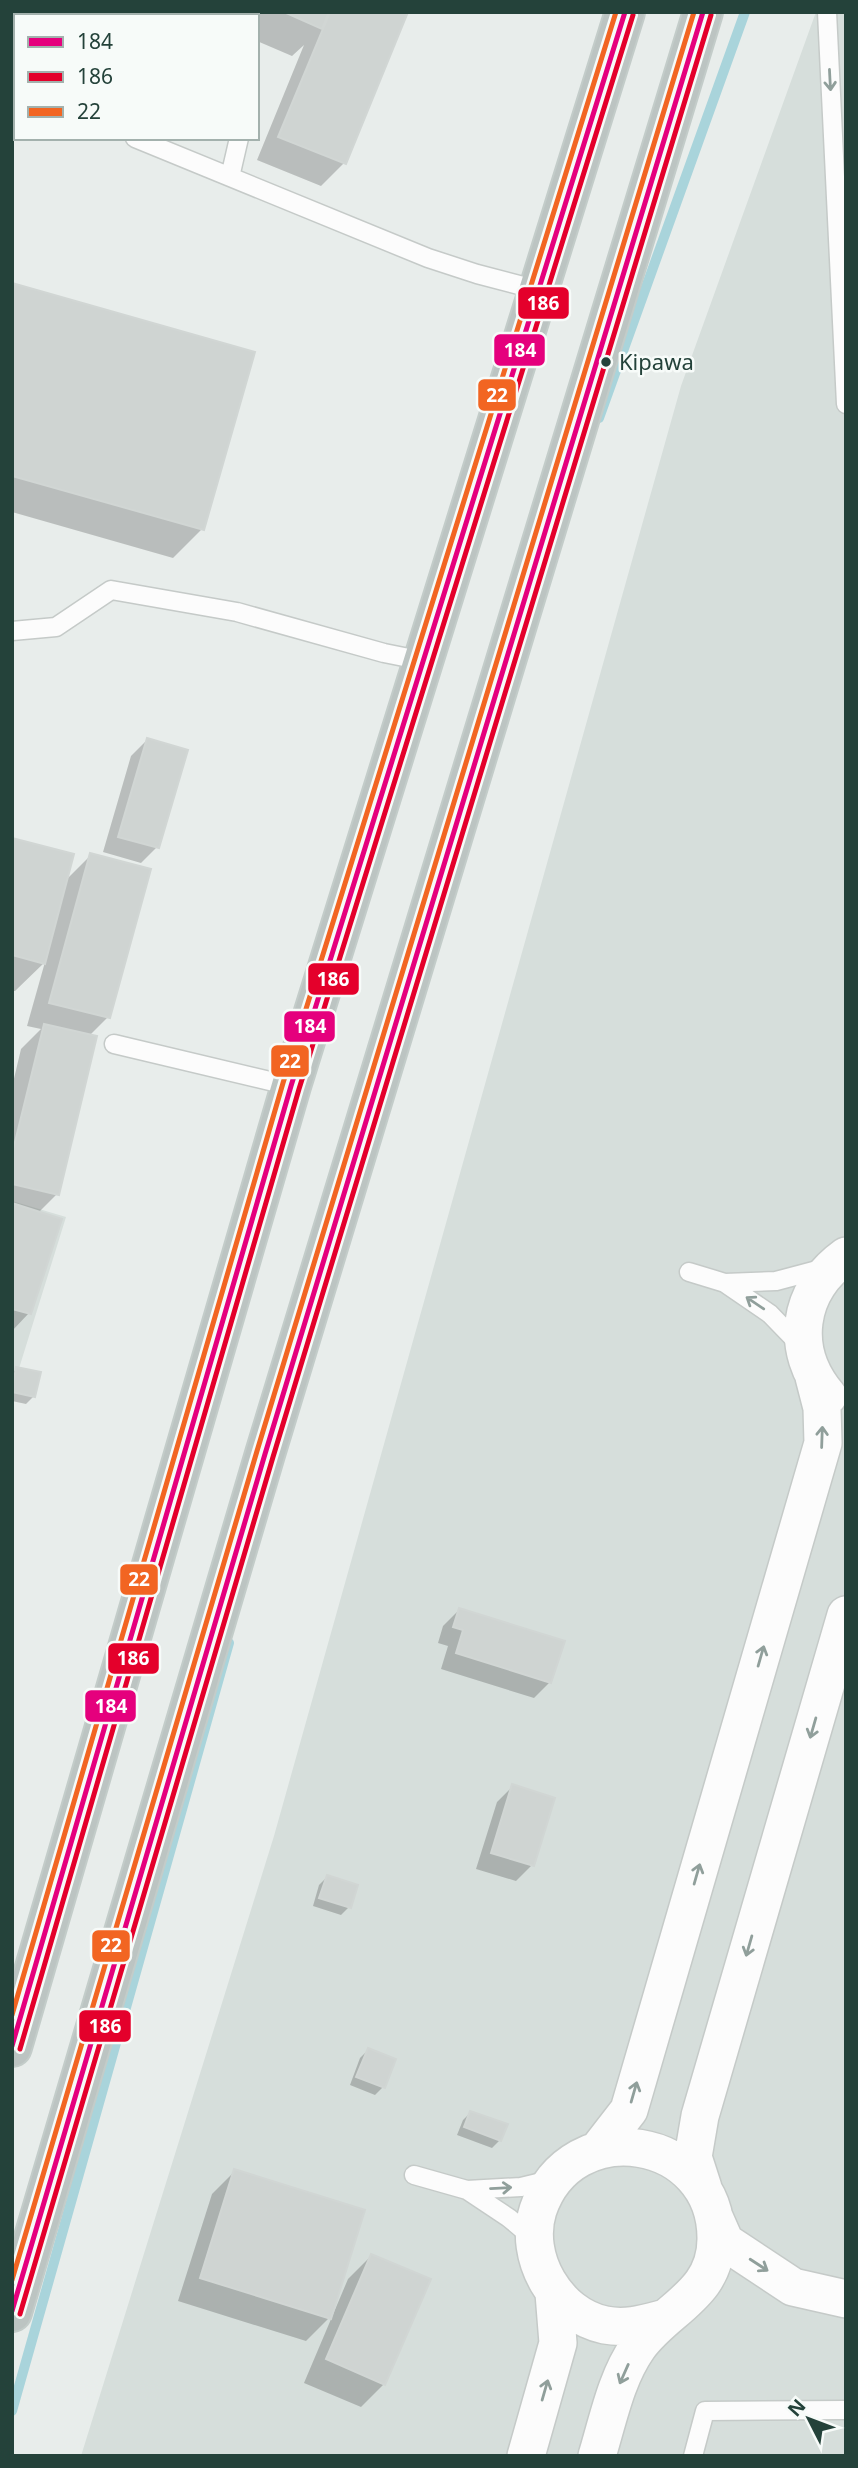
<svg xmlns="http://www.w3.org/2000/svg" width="858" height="2468" font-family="'Noto Sans',sans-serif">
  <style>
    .built { fill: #d6dedb }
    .shadow { fill: #0003 }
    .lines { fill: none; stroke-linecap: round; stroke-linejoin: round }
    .stream { stroke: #a9d4db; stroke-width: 10 }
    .building { fill: #cfd4d2; stroke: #d1d6d4; stroke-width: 2 }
    .lane-casing { stroke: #c5cac8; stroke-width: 21 }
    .street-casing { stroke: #c5cac8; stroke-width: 40 }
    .highway-casing { stroke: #c3ccc9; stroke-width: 42 }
    .lane { stroke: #fcfcfc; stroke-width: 18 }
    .street { stroke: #fcfcfc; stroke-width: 37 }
    .highway { stroke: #bcc4c2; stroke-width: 38 }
    .bus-1-casing { stroke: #f7fbf9; stroke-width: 10 }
    .bus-2-casing { stroke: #f7fbf9; stroke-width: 10 }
    .bus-3-casing { stroke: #f7fbf9; stroke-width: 10 }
    .bus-1 { stroke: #e5007d; stroke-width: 5 }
    .bus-2 { stroke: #e4002b; stroke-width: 5 }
    .bus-3 { stroke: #f26522; stroke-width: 5 }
    .oneway { stroke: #909f9b }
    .bus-dot { fill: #24423a; stroke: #f7fbf9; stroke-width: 2.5 }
    .labels { text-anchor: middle; stroke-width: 5; stroke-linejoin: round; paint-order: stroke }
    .bus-label { font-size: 22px; fill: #24423a; stroke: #f7fbf9; text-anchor: start }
    .line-badge { stroke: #f7fbf9; stroke-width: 2.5 }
    .badge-label { font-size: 19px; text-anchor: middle; font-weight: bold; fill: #fff }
  </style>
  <rect width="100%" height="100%" fill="#e8edeb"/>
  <path class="built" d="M816 12H846V2456H81L274 1836 681 386Z
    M12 1201 66 1217 12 1391Z"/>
  <path class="shadow" d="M189 12H406L344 163 321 186 257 160 304 45 292 56 257 41V16H198Z
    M12 285 202 529 173 558 12 512Z
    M147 740 157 847 141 863 103 852 131 756Z
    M12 840 65 881 91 855 108 1017 89 1036 57 1194 38 1213 29 1313 12 1331V1087L21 1049 41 1029 27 1026 45 962 15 991H12Z
    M17 1369 34 1396 26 1404 12 1401V1373Z
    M459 1610 550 1682 534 1698 441 1669 448 1646 438 1643 443 1626Z
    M513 1786 532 1865 516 1881 476 1869 497 1802Z
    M327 1877 349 1907 341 1915 313 1906 319 1885Z
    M368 2050 383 2087 375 2095 350 2085 360 2058Z
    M470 2113 500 2140 492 2148 457 2135 463 2120Z
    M235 2171 331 2316 306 2341 178 2301 212 2194Z
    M371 2256 384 2384 361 2407 304 2383 348 2279Z"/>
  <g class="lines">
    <path class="stream" d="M599 418 745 12
      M12 2411 229 1643"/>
  </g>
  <path class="building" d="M284 12H329L322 29Z
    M330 12H408L346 164 278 137Z
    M12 283 255 352 204 530 12 476Z
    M147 738 188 750 159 848 118 837Z
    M12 838 74 854 45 964 12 955Z
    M90 853 151 869 110 1018 49 1003Z
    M44 1024 97 1036 59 1195 12 1184V1154Z
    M12 1203 62 1219 31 1314 12 1309Z
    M16 1367 41 1372 35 1397 12 1392Z
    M459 1608 565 1641 551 1683 456 1653 463 1630 453 1627Z
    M512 1784 555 1798 534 1866 491 1853Z
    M327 1875 358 1885 351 1908 319 1898Z
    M368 2048 396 2059 385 2088 356 2077Z
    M470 2111 508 2124 501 2141 464 2127Z
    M234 2169 365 2210 331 2319 200 2278Z
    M371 2254 431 2279 385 2385 326 2359Z"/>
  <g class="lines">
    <defs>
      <path id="lane" d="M207 12 215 16
        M827 12 846 404
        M12 89 16 90
        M135 138 428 258 477 274 538 290
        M230 177 239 138
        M12 631 56 627 111 590 237 612 384 653 424 661
        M114 1044 291 1086
        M689 1272 725 1283
        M802 1347 770 1314 725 1283 776 1281 825 1268
        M414 2175 467 2190
        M534 2239 509 2218 467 2190 521 2187 554 2179
        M693 2456 705 2411 846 2410"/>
      <path id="street" d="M828 1396C789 1350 797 1291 846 1256
        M598 2150 629 2110 823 1443 822 1408 814 1377
        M703 2188 693 2157 700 2116 846 1615
        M714 2217 725 2242 793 2287 846 2299
        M526 2456 558 2343 554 2293
        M597 2456C608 2420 616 2378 638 2347 666 2308 716 2295 716 2239 717 2135 571 2111 538 2210 523 2257 556 2315 605 2325 626 2329 643 2324 662 2319"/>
      <path id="highway" d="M12 2047 291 1086 625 12
        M12 2312 265 1454 703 12"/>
    </defs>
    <use href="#lane" class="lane-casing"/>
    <use href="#street" class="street-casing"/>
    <use href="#highway" class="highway-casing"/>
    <use href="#lane" class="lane"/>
    <use href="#street" class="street"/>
    <use href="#highway" class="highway"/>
    <defs>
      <path id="bus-1" d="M12 2046 291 1086 625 12
        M12 2311 265 1454 703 12"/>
      <path id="bus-2" d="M20 2049 299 1089 633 15
        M20 2314 273 1457 711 15"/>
      <path id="bus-3" d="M12 2015 283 1083 616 12
        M12 2280 257 1451 694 12"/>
    </defs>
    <use href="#bus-1" class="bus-1-casing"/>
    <use href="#bus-2" class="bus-2-casing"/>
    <use href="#bus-3" class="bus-3-casing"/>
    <use href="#bus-1" class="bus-1"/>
    <use href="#bus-2" class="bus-2"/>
    <use href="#bus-3" class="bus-3"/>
  </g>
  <defs><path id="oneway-shaft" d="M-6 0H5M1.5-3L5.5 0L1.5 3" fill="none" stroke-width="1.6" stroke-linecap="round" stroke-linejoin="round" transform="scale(1.75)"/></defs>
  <g class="oneway">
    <use href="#oneway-shaft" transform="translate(830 80) rotate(87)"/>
    <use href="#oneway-shaft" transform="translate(755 1303) rotate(-146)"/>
    <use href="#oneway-shaft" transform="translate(822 1437) rotate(-88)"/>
    <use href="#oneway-shaft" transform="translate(761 1656) rotate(-74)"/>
    <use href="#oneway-shaft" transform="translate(813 1728) rotate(106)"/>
    <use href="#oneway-shaft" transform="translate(697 1874) rotate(-74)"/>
    <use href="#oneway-shaft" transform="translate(749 1946) rotate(106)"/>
    <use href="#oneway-shaft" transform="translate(634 2092) rotate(-74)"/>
    <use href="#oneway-shaft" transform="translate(501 2188) rotate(-3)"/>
    <use href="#oneway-shaft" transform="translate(759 2265) rotate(33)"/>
    <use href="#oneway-shaft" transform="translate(624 2374) rotate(114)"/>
    <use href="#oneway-shaft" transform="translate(545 2390) rotate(-74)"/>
  </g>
  <circle class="bus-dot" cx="606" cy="362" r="6"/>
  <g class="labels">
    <g class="bus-label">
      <text x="619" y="370">Kipawa</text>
    </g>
  </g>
  <g class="line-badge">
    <rect x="517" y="286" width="53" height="34" rx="7" fill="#e4002b"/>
    <rect x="493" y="333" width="53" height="34" rx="7" fill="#e5007d"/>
    <rect x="477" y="378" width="40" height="34" rx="7" fill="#f26522"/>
    <rect x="307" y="962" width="53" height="34" rx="7" fill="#e4002b"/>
    <rect x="283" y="1010" width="53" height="33" rx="7" fill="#e5007d"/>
    <rect x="270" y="1044" width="40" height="34" rx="7" fill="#f26522"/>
    <rect x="119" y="1563" width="40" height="33" rx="7" fill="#f26522"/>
    <rect x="107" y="1642" width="53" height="33" rx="7" fill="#e4002b"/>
    <rect x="84" y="1689" width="53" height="34" rx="7" fill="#e5007d"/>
    <rect x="91" y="1929" width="40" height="34" rx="7" fill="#f26522"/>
    <rect x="78" y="2009" width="54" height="34" rx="7" fill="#e4002b"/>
  </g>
  <g class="badge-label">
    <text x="543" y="310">186</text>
    <text x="520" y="357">184</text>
    <text x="497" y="402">22</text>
    <text x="333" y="986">186</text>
    <text x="310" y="1033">184</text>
    <text x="290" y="1068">22</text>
    <text x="139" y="1586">22</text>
    <text x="133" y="1665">186</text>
    <text x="111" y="1713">184</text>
    <text x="111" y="1952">22</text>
    <text x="105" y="2033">186</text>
  </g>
  <rect width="858" height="2468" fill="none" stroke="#24423a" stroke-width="28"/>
  <rect x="14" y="14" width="245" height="126" fill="#f7fbf9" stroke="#a3b1ad" stroke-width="2"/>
  <rect x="28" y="37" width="35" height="10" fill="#e5007d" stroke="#a3b1ad" stroke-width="2"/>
  <text x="77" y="49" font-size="21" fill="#24423a">184</text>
  <rect x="28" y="72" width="35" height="10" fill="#e4002b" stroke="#a3b1ad" stroke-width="2"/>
  <text x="77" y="84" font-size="21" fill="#24423a">186</text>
  <rect x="28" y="107" width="35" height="10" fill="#f26522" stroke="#a3b1ad" stroke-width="2"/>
  <text x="77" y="119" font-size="21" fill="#24423a">22</text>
  <g transform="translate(809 2419) rotate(312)" stroke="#f7fbf9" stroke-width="5" paint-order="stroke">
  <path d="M0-5L12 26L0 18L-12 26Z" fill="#24423a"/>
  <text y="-10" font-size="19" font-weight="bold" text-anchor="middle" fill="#24423a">N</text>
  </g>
</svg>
